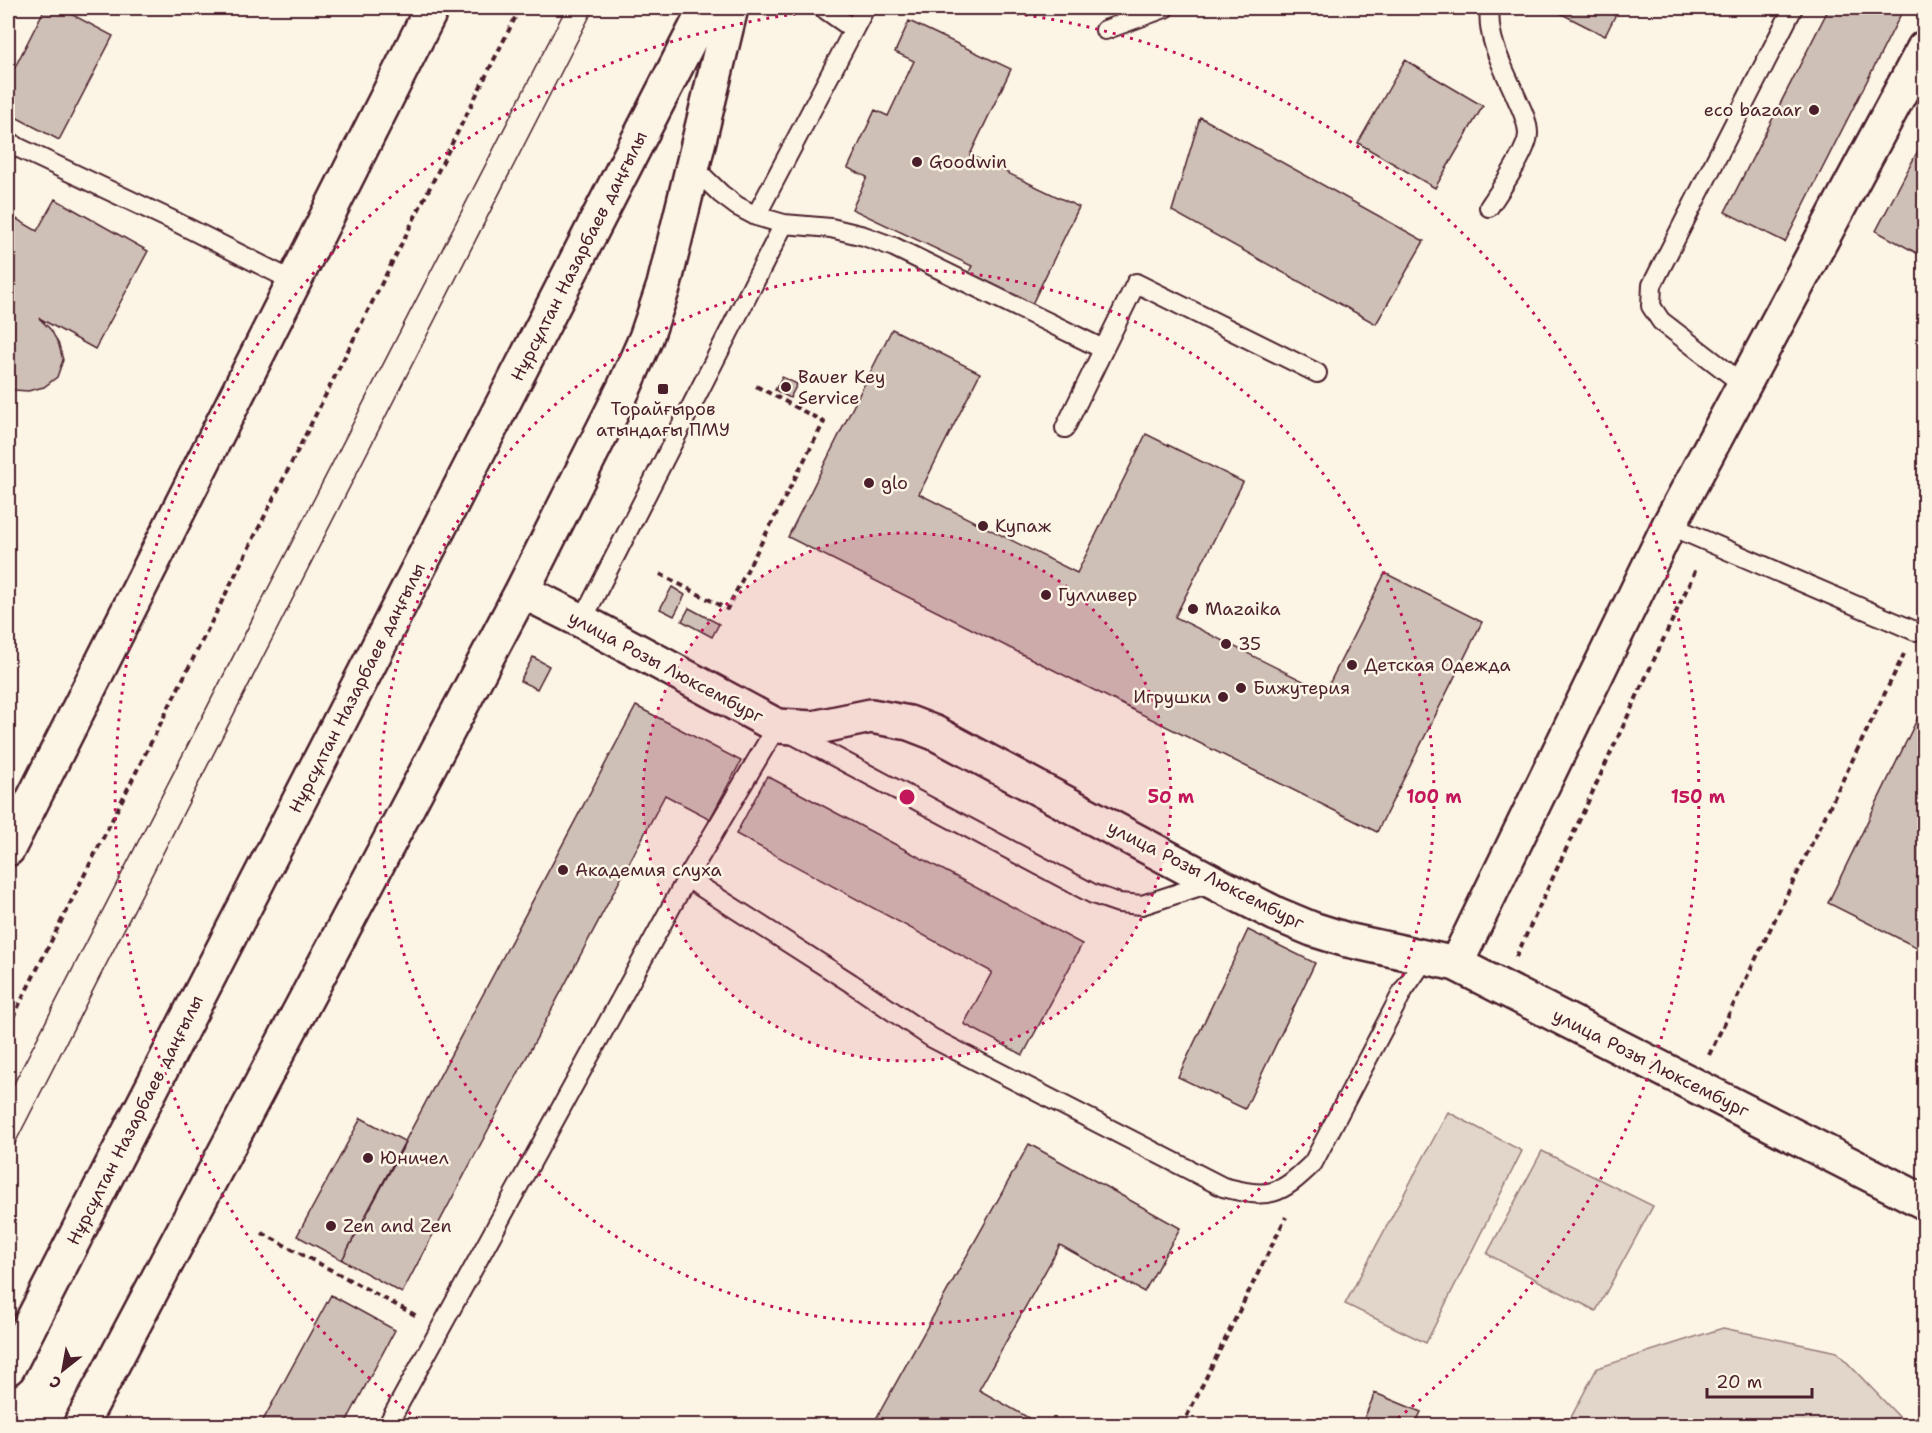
<svg xmlns="http://www.w3.org/2000/svg" width="1932" height="1433" font-family="'Shantell Sans',sans-serif">
  <style>
    .green { fill: #e2d5ca; stroke: #967a7a; stroke-width: 1.5 }
    .building { fill: #cfc0b7; stroke: #4a1f2b; stroke-width: 1.5 }
    .lines { fill: none; stroke-linecap: round; stroke-linejoin: round }
    .lane-casing { stroke: #4a1f2b; stroke-width: 22 }
    .street-casing { stroke: #4a1f2b; stroke-width: 38 }
    .primary-casing { stroke: #4a1f2b; stroke-width: 38 }
    .path { stroke: #4a1f2b; stroke-width: 4; stroke-dasharray: 6 4.5; stroke-linecap: butt }
    .lane { stroke: #fcf5e5; stroke-width: 18 }
    .street { stroke: #fcf5e5; stroke-width: 33 }
    .primary { stroke: #fcf5e5; stroke-width: 33 }
    .tram { stroke: #4a1f2b; stroke-width: 1.5 }
    .ring { fill: none; stroke: #c2185b; stroke-width: 3; stroke-dasharray: 3 6 }
    .poi-dot { fill: #4a1f2b; stroke: #fcf5e5; stroke-width: 2 }
    .labels { text-anchor: middle; stroke-width: 5; stroke-linejoin: round; paint-order: stroke }
    .poi-label { font-size: 18px; fill: #4a1f2b; stroke: #fcf5e5; text-anchor: start }
    .street-label { font-size: 18px; fill: #4a1f2b; stroke: #fcf5e5 }
    .centre { fill: #c2185b; stroke: #fcf5e5; stroke-width: 3 }
    .ring-label { font-size: 18px; text-anchor: middle; font-weight: bold; fill: #c2185b; stroke: #fcf5e5; stroke-width: 5; stroke-linejoin: round; paint-order: stroke }
  </style>
  <rect width="100%" height="100%" fill="#fcf5e5"/>
  <filter id="ink" filterUnits="userSpaceOnUse"><feTurbulence type="fractalNoise" baseFrequency=".0167" numOctaves="2"/><feDisplacementMap in="SourceGraphic" scale="12" xChannelSelector="R" yChannelSelector="G"/><feConvolveMatrix kernelMatrix="1 2 1 2 8 2 1 2 1" color-interpolation-filters="sRGB"/></filter>
  <g filter="url(#ink)">
    <path class="green" d="M1448 1112 1522 1151 1426 1343 1345 1304Z
      M1542 1151 1653 1206 1596 1311 1487 1254Z
      M1723 1328 1837 1352 1907 1425H1567L1597 1368Z"/>
    <path class="building" d="M45 8H69L67 12 113 36 59 140 8 113V81Z
      M1550 8H1619L1605 36Z
      M1829 8H1904L1785 242 1725 212Z
      M909 21 1011 69 970 155 1079 207 1031 306 967 276 972 266 852 209 867 177 848 168 875 110 888 116 914 61 895 52Z
      M1405 60 1483 106 1435 188 1358 143Z
      M1200 117 1424 241 1376 324 1172 211Z
      M1924 139V257L1876 231Z
      M55 199 148 251 95 349 39 318 51 330 59 345 63 360 57 377 44 387 28 391 14 390 8 387V214L37 231Z
      M892 329 980 373 919 494 1077 573 1146 434 1243 482 1175 617 1325 692 1385 573 1482 622 1377 832 788 537Z
      M782 377 797 384 790 398 775 390Z
      M672 587 685 595 674 616 660 609Z
      M689 608 719 624 712 637 682 621Z
      M533 657 549 666 537 689 520 681Z
      M1924 705V951L1828 903Z
      M636 706 741 761 710 819 665 795 402 1293 342 1260Z
      M767 776 1082 944 1023 1055 964 1024 992 972 736 834Z
      M1248 930 1315 963 1245 1109 1178 1077Z
      M361 1118 406 1142 342 1260 297 1236Z
      M1029 1144 1180 1228 1144 1292 1060 1245 979 1390 1043 1426H872Z
      M331 1295 395 1330 344 1426H260Z
      M1375 1393 1421 1412 1414 1426H1361Z"/>
    <g class="lines">
      <defs>
        <path id="lane" d="M823 8 853 29
          M1105 30 1165 8
          M8 140 17 147 176 222 293 281
          M692 166 721 194 737 206 756 216 784 224 831 228 864 236 894 247 1103 349
          M1489 207C1499 192 1528 150 1528 134 1528 122 1522 110 1517 99 1505 71 1486 39 1490 8
          M756 216 865 8
          M1744 385 1661 321 1651 306 1652 285 1793 8
          M1065 428 1136 283 1317 373
          M1669 525 1915 631
          M582 621 784 224
          M687 878 851 983 932 1038 1223 1187C1270 1199 1279 1196 1313 1163L1403 991 1421 965H1436
          M387 1426 687 878 777 726 1093 894 1119 903 1142 905 1213 882"/>
        <path id="street" d="M522 591 582 621 777 726 813 728 871 716 909 723 935 733 1213 882 1276 914 1312 929 1347 940 1456 964 1924 1202
          M1456 964 1669 525 1924 48
          M80 1426 522 591 624 388 646 338 664 285 731 8"/>
        <path id="primary" d="M8 849 432 8
          M8 1368 706 8"/>
      </defs>
      <use href="#lane" class="lane-casing"/>
      <use href="#street" class="street-casing"/>
      <use href="#primary" class="primary-casing"/>
      <path class="path" d="M660 574 727 609 824 422 754 385
        M1516 957 1697 567
        M8 1027 520 8
        M1709 1055 1904 654
        M262 1233 417 1316
        M1182 1426 1286 1217"/>
      <use href="#lane" class="lane"/>
      <use href="#street" class="street"/>
      <use href="#primary" class="primary"/>
      <path class="tram" d="M8 1095 566 8
        M8 1157 594 8"/>
    </g>
  </g>
  <circle cx="907" cy="797" r="264" fill="#c2185b" fill-opacity=".12"/>
  <g class="ring">
    <circle cx="907" cy="797" r="264"/>
    <circle cx="907" cy="797" r="527"/>
    <path d="M425 1425A791 791 0 0 1 852 8M962 8A791 791 0 0 1 1389 1425"/>
  </g>
  <g class="poi-dot">
    <circle cx="1814" cy="110" r="6"/>
    <circle cx="917" cy="162" r="6"/>
    <circle cx="786" cy="387" r="6"/>
    <rect x="657" y="383" width="12" height="12" rx="3"/>
    <circle cx="869" cy="483" r="6"/>
    <circle cx="983" cy="526" r="6"/>
    <circle cx="1046" cy="595" r="6"/>
    <circle cx="1193" cy="609" r="6"/>
    <circle cx="1226" cy="644" r="6"/>
    <circle cx="1352" cy="665" r="6"/>
    <circle cx="1241" cy="688" r="6"/>
    <circle cx="1223" cy="697" r="6"/>
    <circle cx="563" cy="870" r="6"/>
    <circle cx="368" cy="1158" r="6"/>
    <circle cx="331" cy="1226" r="6"/>
  </g>
  <g class="labels">
    <g class="poi-label">
      <text x="1802" y="116" text-anchor="end">eco bazaar</text>
      <text x="929" y="168">Goodwin</text>
      <text x="798" y="383">Bauer Key<tspan x="798" dy="21">Service</tspan></text>
      <text x="663" y="415" text-anchor="middle">Торайғыров<tspan x="663" dy="21">атындағы ПМУ</tspan></text>
      <text x="881" y="489">glo</text>
      <text x="995" y="532">Купаж</text>
      <text x="1058" y="601">Гулливер</text>
      <text x="1205" y="615">Mazaika</text>
      <text x="1238" y="650">35</text>
      <text x="1364" y="671">Детская Одежда</text>
      <text x="1253" y="694">Бижутерия</text>
      <text x="1211" y="703" text-anchor="end">Игрушки</text>
      <text x="575" y="876">Академия слуха</text>
      <text x="380" y="1164">Юничел</text>
      <text x="343" y="1232">Zen and Zen</text>
    </g>
    <g class="street-label">
      <text transform="translate(579 256) rotate(-63)" y="6">Нұрсұлтан Назарбаев даңғылы</text>
      <text transform="translate(666 667) rotate(28)" y="6">улица Розы Люксембург</text>
      <text transform="translate(357 688) rotate(-63)" y="6">Нұрсұлтан Назарбаев даңғылы</text>
      <text transform="translate(1206 875) rotate(27)" y="6">улица Розы Люксембург</text>
      <text transform="translate(1651 1063) rotate(27)" y="6">улица Розы Люксембург</text>
      <text transform="translate(135 1120) rotate(-63)" y="6">Нұрсұлтан Назарбаев даңғылы</text>
    </g>
  </g>
  <circle cx="907" cy="797" r="9" class="centre"/>
  <g class="ring-label">
    <text x="1171" y="803">50 m</text>
    <text x="1434" y="803">100 m</text>
    <text x="1698" y="803">150 m</text>
  </g>
  <rect width="1932" height="1433" fill="none" stroke="#fcf5e5" stroke-width="30"/>
  <rect x="15" y="15" width="1902" height="1403" fill="none" stroke="#4a1f2b" stroke-width="2" filter="url(#ink)"/>
  <g transform="translate(63 1370) rotate(211)" stroke="#fcf5e5" stroke-width="4.5" paint-order="stroke">
  <path d="M0-4.5L10 22L0 15L-10 22Z" fill="#4a1f2b"/>
  <text y="-9" font-size="16" font-weight="bold" text-anchor="middle" fill="#4a1f2b">С</text>
  </g>
  <path d="M1707 1388v9h105v-9" fill="none" stroke="#4a1f2b" stroke-width="3"/>
  <text x="1716" y="1388" font-size="18" fill="#4a1f2b" stroke="#fcf5e5" stroke-width="4.5" paint-order="stroke">20 m</text>
</svg>
